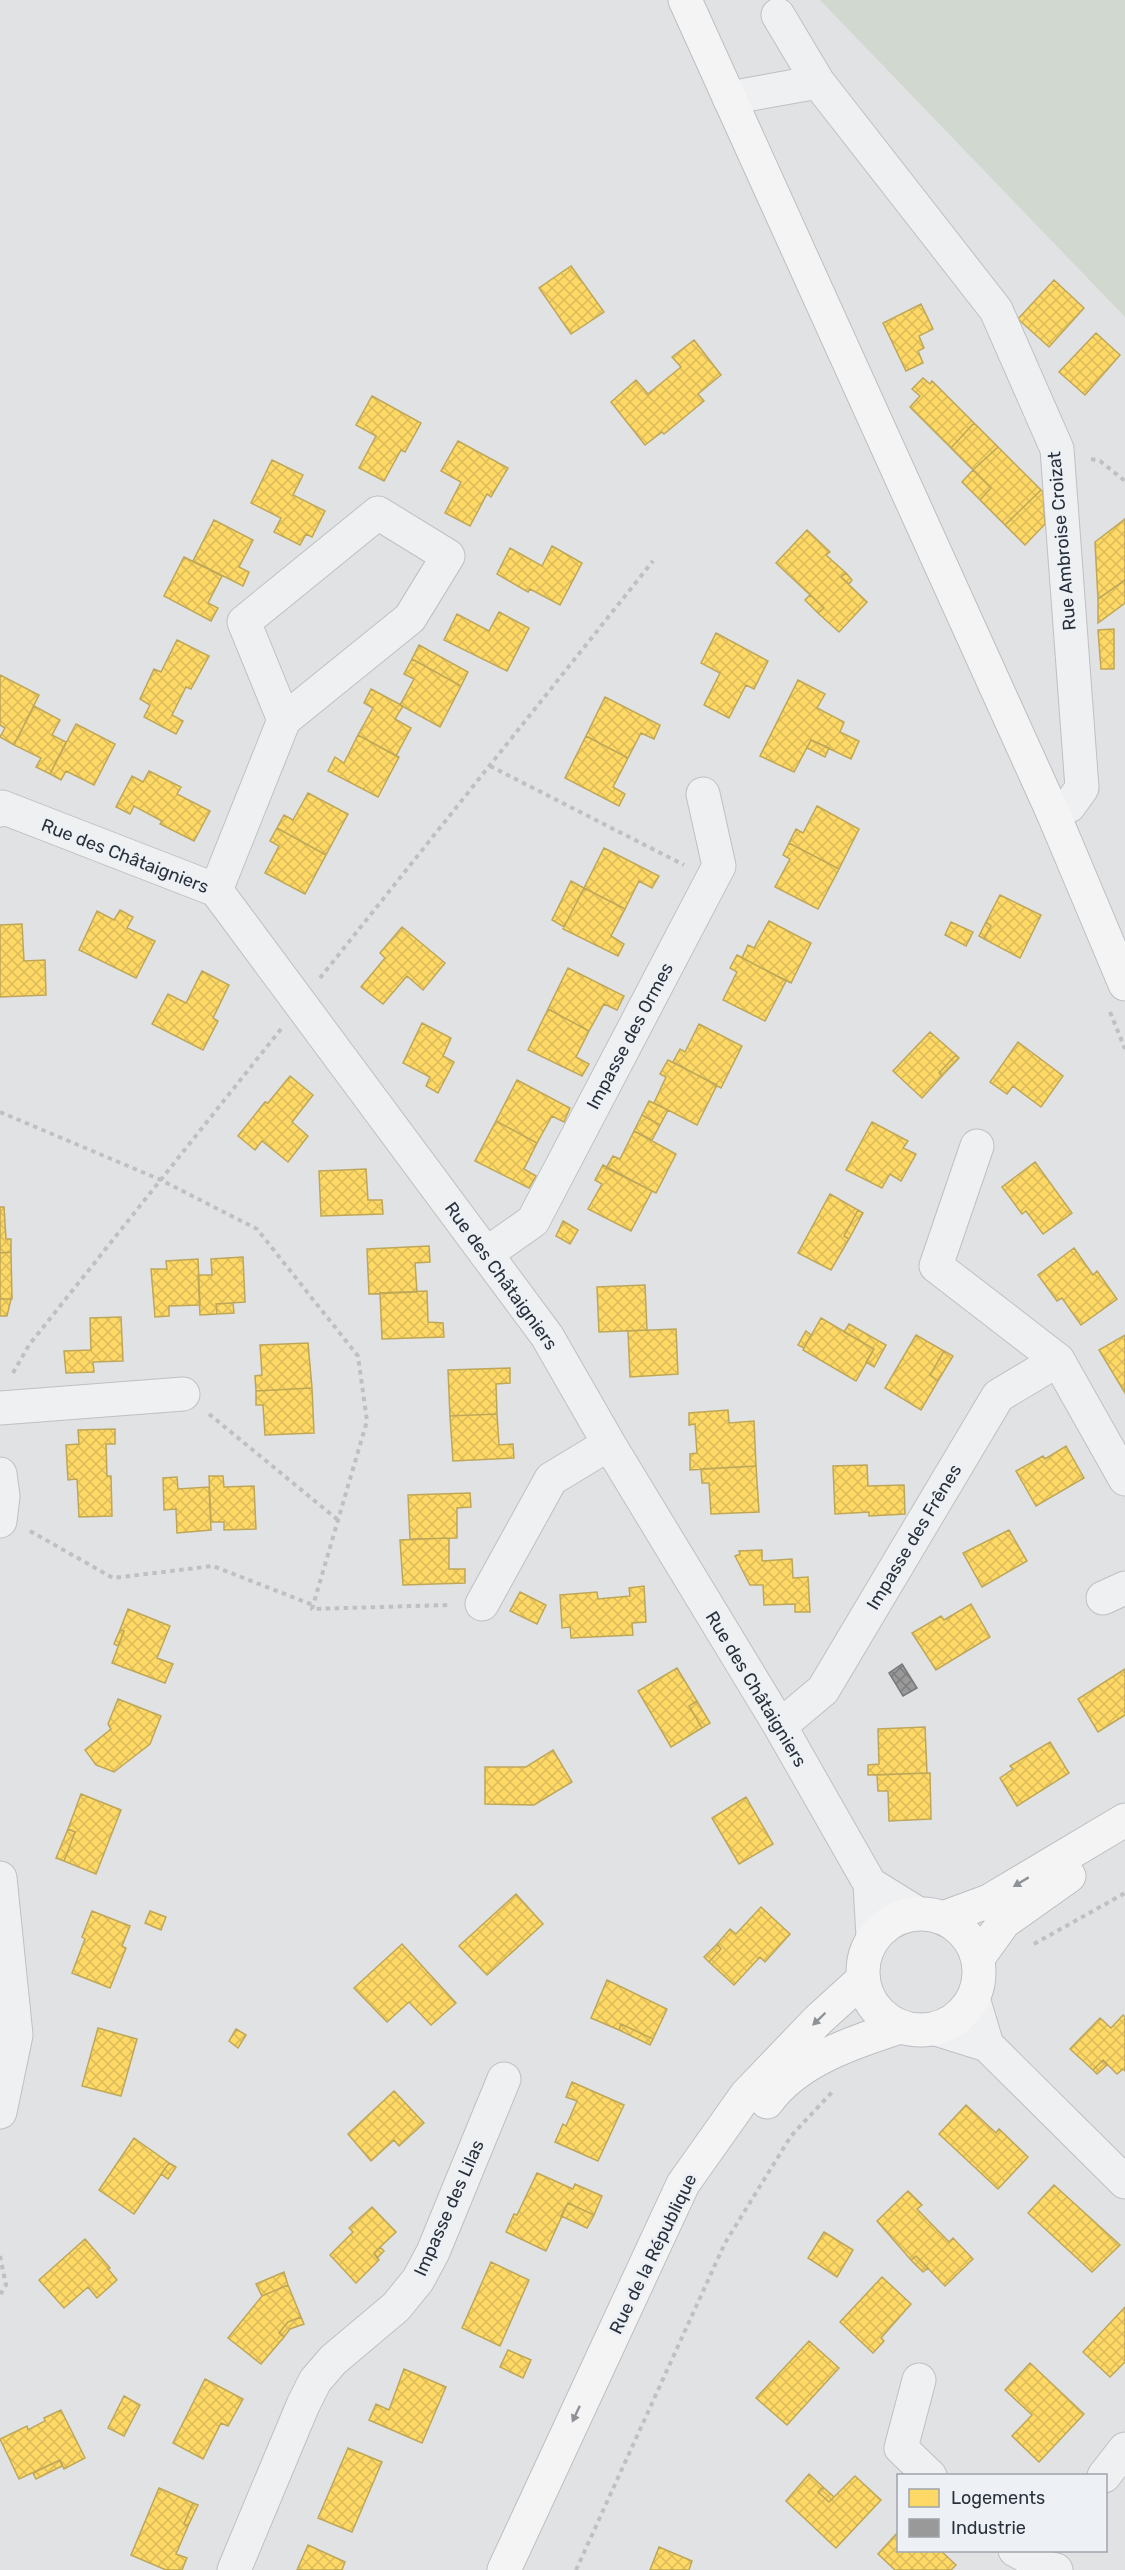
<svg xmlns="http://www.w3.org/2000/svg" width="1125" height="2570" font-family="Rubik,sans-serif">
  <style>
    .grass { fill: #d1d8d0 }
    .homes { fill: url(#homes-cross-hatch); stroke: #bea759; stroke-width: 1.5 }
    .industry { fill: url(#industry-cross-hatch); stroke: #777a7d; stroke-width: 1.5 }
    .lines { fill: none; stroke-linecap: round; stroke-linejoin: round }
    .minor-casing { stroke: #bec0c2; stroke-width: 35 }
    .major-casing { stroke: #bcbfc2; stroke-width: 35 }
    .path { stroke: #bec1c4; stroke-width: 4; stroke-dasharray: 4.5 4.5; stroke-linecap: butt }
    .minor { stroke: #eff0f1; stroke-width: 33 }
    .major { stroke: #f4f4f5; stroke-width: 33 }
    .oneway { fill: #8e9298 }
    .labels { text-anchor: middle; stroke-width: 6; stroke-linejoin: round; paint-order: stroke }
    .street-label { font-size: 18px; fill: #28313c; stroke: #edf0f4 }
  </style>
  <defs>
    <pattern id="homes-cross-hatch" width="8" height="8" patternUnits="userSpaceOnUse" patternTransform="scale(1.5)"><rect width="8" height="8" fill="#ffd966"/><path d="M0 0l8 8M0 8l8-8" fill="none" stroke="#dbbb59"/></pattern>
    <pattern id="industry-cross-hatch" width="8" height="8" patternUnits="userSpaceOnUse" patternTransform="scale(1.5)"><rect width="8" height="8" fill="#999"/><path d="M0 0l8 8M0 8l8-8" fill="none" stroke="#7d7d7e"/></pattern>
  </defs>
  <rect width="100%" height="100%" fill="#e0e2e4"/>
  <path class="grass" d="M820 0H1125V317Z"/>
  <path class="homes" d="M571 266 604 312 571 334 539 288Z
    M1054 280 1084 308 1049 347 1018 319Z
    M921 304 933 329 919 336 924 348 918 351 923 363 906 371 883 323Z
    M1096 333 1120 355 1085 395 1059 372Z
    M694 340 721 375 698 394 704 401 664 434 662 432 645 445 611 402 636 380 648 394 681 367 672 357Z
    M923 378 930 384 932 381 974 423 951 448 910 407 920 396 912 389Z
    M372 396 421 423 405 452 401 450 384 481 359 468 376 436 356 425Z
    M974 423 998 447 973 470 951 448Z
    M458 441 508 468 491 497 487 494 470 526 445 513 461 482 441 471Z
    M998 447 1041 490 1005 525 980 500 991 488 973 470Z
    M272 460 303 475 293 495 325 511 312 537 306 534 300 545 274 532 281 518 251 503Z
    M973 470 991 488 980 500 962 482Z
    M1041 490 1043 492 1045 524 1025 545 1005 525Z
    M1125 519V580L1098 599 1095 542Z
    M214 520 253 540 239 567 249 572 243 586 193 561Z
    M807 530 830 552 826 555 846 573 841 577 867 602 839 632 818 613 824 608 776 563Z
    M552 546 582 563 560 605 530 589 528 592 497 574 510 548 542 566Z
    M184 557 222 576 208 603 218 608 211 621 164 596Z
    M846 573 852 580 849 584 841 577Z
    M1125 580V603L1098 623V599Z
    M810 595 824 608 818 613 805 600Z
    M499 612 529 628 507 671 444 640 457 614 489 631Z
    M1114 629V669H1101L1098 630Z
    M716 633 768 661 754 689 746 685 729 718 704 705 720 673 701 663Z
    M177 640 209 656 191 689 186 687 172 715 183 721 176 734 144 717 150 705 140 699 154 669 161 672Z
    M419 645 468 672 461 686 412 659Z
    M412 659 461 686 440 727 400 705 414 679 404 674Z
    M0 675 39 695 14 745 0 737 5 728 0 725Z
    M798 680 825 694 817 708 844 722 840 732 859 741 851 759 811 740 794 772 760 756Z
    M371 689 403 706 395 719 411 728 396 756 358 735 373 708 364 703Z
    M605 697 660 725 654 739 641 733 628 758 586 736Z
    M34 706 60 720 52 735 66 742 50 774 36 767 41 758 14 745Z
    M76 724 115 744 94 785 66 771 61 780 50 774Z
    M358 735 399 757 378 797 328 771 335 757 344 763Z
    M586 736 628 758 613 787 625 794 619 806 565 778Z
    M811 740 829 748 825 757 807 748Z
    M149 771 181 787 177 794 210 811 194 841 160 824 162 821 134 806 130 814 116 807 132 776 143 782Z
    M308 793 348 814 326 855 277 828 284 815 293 820Z
    M817 806 859 829 839 869 789 843 796 829 803 833Z
    M277 828 326 855 305 894 265 873 279 846 270 841Z
    M789 843 839 869 818 909 775 887 790 859 783 855Z
    M604 848 659 876 652 888 639 881 625 909 584 888Z
    M571 881 584 888 564 927 552 920Z
    M584 888 625 909 611 936 624 944 618 956 563 929Z
    M1000 895 1041 915 1020 958 984 939 991 926 986 922Z
    M120 910 133 917 127 928 155 941 136 978 79 950 97 911 114 920Z
    M769 921 811 943 791 983 742 958 748 945 754 948Z
    M951 922 973 932 966 946 945 935Z
    M986 922 991 926 984 939 979 936Z
    M22 924 24 961 45 960 46 995 0 997V925Z
    M402 927 445 963 423 990 407 976 383 1004 361 987 385 958 380 953Z
    M737 955 786 981 765 1021 723 1000 737 972 730 968Z
    M568 968 624 996 617 1010 604 1004 589 1031 548 1009Z
    M202 971 229 985 213 1018 218 1021 203 1050 152 1024 168 994 186 1003Z
    M548 1009 589 1031 576 1057 589 1064 582 1076 528 1050Z
    M422 1023 451 1038 443 1056 454 1062 438 1093 426 1086 430 1077 403 1063Z
    M699 1024 742 1046 721 1088 673 1062 680 1049 685 1052Z
    M930 1032 956 1055 939 1073 942 1076 922 1098 893 1071Z
    M1018 1042 1063 1076 1041 1107 1013 1086 1007 1094 990 1082Z
    M956 1055 959 1058 942 1076 939 1073Z
    M668 1060 717 1085 697 1125 654 1103 666 1077 660 1074Z
    M290 1076 313 1095 292 1122 308 1136 288 1162 262 1141 255 1150 238 1136 265 1102 268 1103Z
    M517 1080 570 1108 564 1122 552 1116 537 1143 496 1121Z
    M649 1101 668 1110 660 1125 642 1115Z
    M642 1115 660 1125 652 1140 634 1131Z
    M496 1121 537 1143 524 1169 536 1176 529 1188 475 1161Z
    M872 1122 908 1141 903 1148 916 1154 901 1181 890 1174 882 1188 846 1170Z
    M634 1131 676 1154 656 1193 606 1168 613 1156 620 1159Z
    M1035 1162 1072 1213 1043 1234 1026 1211 1022 1214 1002 1187Z
    M603 1165 652 1191 631 1231 588 1209 602 1184 595 1180Z
    M366 1169 368 1200H382L383 1214 321 1216 319 1171Z
    M830 1194 858 1210 844 1236 849 1239 831 1270 798 1253Z
    M0 1207H4L6 1239H11V1252L0 1253Z
    M858 1210 863 1213 849 1239 844 1236Z
    M563 1221 578 1230 570 1244 556 1236Z
    M429 1246 430 1262 415 1263 417 1292 369 1294 367 1249Z
    M1074 1248 1093 1275 1097 1271 1117 1299 1081 1325 1062 1298 1057 1301 1038 1275Z
    M11 1252 12 1299H0V1253Z
    M243 1257 245 1302 216 1304 217 1314 200 1315 198 1275H212L211 1259Z
    M198 1259 200 1305 169 1306V1316L155 1317 151 1269H167L166 1261Z
    M645 1285 647 1330 599 1332 597 1287Z
    M427 1291 428 1322 443 1323 444 1337 382 1339 380 1293Z
    M0 1299H11L7 1316H0Z
    M233 1303 234 1313 217 1314 216 1304Z
    M121 1317 123 1361 93 1362 94 1372 66 1373 64 1351 91 1350 90 1318Z
    M821 1318 874 1349 856 1381 803 1350Z
    M849 1324 886 1345 874 1367 866 1362 874 1349 844 1332Z
    M676 1329 678 1374 630 1377 628 1331Z
    M806 1331 811 1335 804 1348 798 1345Z
    M916 1335 944 1351 930 1375 938 1381 921 1410 885 1388Z
    M1125 1335V1393L1099 1350Z
    M308 1343 312 1388 256 1391 255 1376 262 1375 260 1345Z
    M944 1351 953 1356 938 1381 930 1375Z
    M510 1368V1383L496 1384 497 1414 450 1416 448 1370Z
    M312 1388 314 1433 265 1435 263 1405H256V1391Z
    M728 1410 729 1423 754 1421 756 1466 690 1470V1454L697 1453 695 1424 689 1425V1413Z
    M497 1414 499 1445 513 1444 514 1458 453 1461 450 1416Z
    M115 1429V1444H106L107 1476H111L112 1516 79 1517 77 1479 68 1480 66 1445 79 1444 78 1430Z
    M1066 1446 1084 1478 1036 1506 1016 1471 1043 1456 1045 1459Z
    M867 1465 868 1486 904 1485 905 1514 869 1516V1512L835 1514 833 1466Z
    M756 1466 759 1512 711 1514 709 1483H702L701 1469Z
    M209 1476H223L224 1487 254 1486 256 1529 224 1530V1522H211Z
    M177 1477 178 1489 209 1487 211 1530 177 1533 176 1509 164 1510 163 1478Z
    M470 1493 471 1507 457 1508V1538L410 1539 408 1495Z
    M1009 1530 1027 1561 982 1587 963 1553Z
    M449 1538V1569H465V1583L403 1585 400 1540Z
    M762 1550V1561L792 1559 793 1578 808 1577 810 1612H795V1604L764 1605 763 1585H750L735 1556 740 1554 739 1551Z
    M644 1586 646 1622 632 1623 633 1635 571 1638 570 1627 562 1628 560 1595 597 1592 598 1599 630 1596 629 1588Z
    M520 1592 546 1605 537 1624 510 1611Z
    M971 1604 990 1637 936 1670 912 1633 941 1616 944 1620Z
    M128 1609 170 1626 157 1658 173 1664 165 1683 112 1663 124 1631 120 1630Z
    M120 1630 124 1631 118 1646 114 1644Z
    M677 1668 697 1701 689 1706 702 1728 671 1747 638 1691Z
    M1125 1669V1715L1098 1732 1078 1699Z
    M118 1699 161 1716 150 1744 114 1772 96 1765 85 1750 111 1729 108 1724Z
    M697 1701 710 1723 702 1728 689 1706Z
    M925 1727 927 1773 868 1775V1765L879 1764 878 1729Z
    M1050 1742 1069 1773 1017 1806 1000 1778 1013 1769 1010 1766Z
    M553 1750 572 1782 534 1805 485 1804V1767H526Z
    M930 1773 931 1819 889 1821 888 1791H878L877 1775Z
    M81 1794 121 1810 96 1874 64 1861 75 1832 68 1829Z
    M746 1797 773 1844 739 1864 712 1818Z
    M68 1829 75 1832 64 1861 56 1858Z
    M516 1894 543 1924 487 1975 459 1946Z
    M761 1907 790 1934 765 1962 760 1957 734 1985 709 1962 721 1949 717 1944 730 1929 736 1934Z
    M92 1911 130 1926 122 1946 126 1948 110 1988 72 1973 85 1939 82 1937Z
    M150 1911 166 1917 161 1930 145 1923Z
    M402 1944 456 2003 431 2025 409 2002 387 2022 354 1988Z
    M717 1944 721 1949 709 1962 704 1957Z
    M607 1980 667 2009 653 2039 621 2024 619 2030 591 2018Z
    M1123 2015 1125 2017V2071L1123 2069 1117 2074 1103 2060 1093 2070 1070 2049 1100 2018 1111 2028Z
    M621 2024 653 2039 650 2045 619 2030Z
    M98 2028 137 2039 121 2096 82 2086Z
    M236 2029 246 2035 238 2048 229 2041Z
    M1103 2060 1107 2065 1097 2074 1093 2070Z
    M572 2082 624 2105 598 2161 555 2142 563 2124 566 2126 577 2101 566 2097Z
    M394 2091 424 2123 399 2146 394 2140 371 2161 348 2134Z
    M966 2105 996 2133 999 2129 1028 2157 998 2189 939 2134Z
    M134 2138 169 2163 134 2214 99 2190Z
    M169 2163 176 2167 168 2179 161 2174Z
    M537 2173 573 2189 575 2184 602 2196 594 2215 568 2203 546 2251 506 2232 514 2214 517 2215Z
    M1054 2185 1120 2245 1092 2272 1028 2213Z
    M908 2191 922 2205 917 2209 949 2242 953 2238 973 2259 945 2286 916 2256 911 2260 877 2221Z
    M568 2203 594 2215 587 2228 561 2216Z
    M372 2207 396 2232 374 2253 379 2260 356 2283 330 2255 353 2232 349 2228Z
    M824 2232 853 2250 837 2277 808 2258Z
    M85 2239 110 2268 108 2269 117 2280 97 2298 88 2287 64 2308 39 2280Z
    M380 2247 384 2251 377 2258 374 2253Z
    M916 2256 928 2268 923 2272 911 2260Z
    M491 2262 529 2280 500 2346 462 2328Z
    M284 2272 288 2285 262 2296 256 2284Z
    M882 2277 911 2304 881 2338 884 2341 873 2353 840 2322Z
    M288 2285 301 2317 288 2322 279 2333 284 2337 261 2364 228 2338 262 2296Z
    M1125 2307V2362L1110 2377 1083 2352Z
    M301 2317 304 2324 290 2329 284 2337 279 2333 288 2322Z
    M809 2341 839 2368 787 2425 756 2398Z
    M508 2350 531 2360 523 2378 500 2367Z
    M1030 2363 1084 2414 1039 2462 1012 2436 1032 2415 1005 2390Z
    M404 2369 446 2387 422 2443 369 2420 376 2404 389 2410Z
    M205 2379 243 2399 228 2426 221 2423 203 2459 173 2443Z
    M124 2396 140 2405 124 2436 108 2428Z
    M61 2410 85 2458 64 2469 60 2460 19 2479 0 2439 27 2426 28 2430 45 2421 44 2418Z
    M348 2448 382 2462 352 2532 318 2518Z
    M60 2460 62 2466 36 2479 33 2473Z
    M809 2474 823 2487 818 2492 829 2502 855 2476 881 2500 836 2548 786 2501Z
    M823 2487 834 2497 829 2502 818 2492Z
    M159 2488 193 2503 184 2524 188 2526 176 2554 187 2558 182 2570H166L131 2555Z
    M193 2503 198 2505 188 2526 184 2524Z
    M898 2532V2550H940L956 2565 951 2570H895L878 2554Z
    M308 2545 345 2562 342 2570H297Z
    M659 2547 692 2561 689 2570H650Z"/>
  <path class="industry" d="M902 1664 917 1688 903 1696 889 1673Z"/>
  <g class="lines">
    <defs>
      <path id="minor" d="M778 15 818 82 996 310 1057 449 1082 788 1069 806 1053 813
        M729 98 818 82
        M0 810 2 807 216 890 547 1336 609 1444 780 1726 870 1884 873 1937
        M216 890 284 720 410 618 448 556 378 513 244 622 284 720
        M977 1146 936 1266 1058 1360 1125 1479
        M486 1254 533 1221 719 866 703 794
        M0 1408 183 1394
        M0 1474 3 1496 0 1521
        M1103 1598 1125 1588
        M482 1604 551 1479 609 1444
        M780 1726 823 1690 998 1396 1058 1360
        M0 1878 16 2035 0 2112
        M870 1884 917 1913
        M936 2029 987 2045 973 1998
        M987 2045 1125 2182
        M919 2380 901 2448 930 2476
        M1104 2476 1125 2449
        M1015 2550 1048 2568 1056 2570
        M234 2570 303 2405 315 2381 333 2360 396 2307 418 2280 433 2252 504 2079"/>
      <path id="major" d="M685 0 1053 813 1125 984
        M863 1972a58 58 0 1 1 116 0a58 58 0 1 1-116 0Z
        M943 1918 989 1901 1125 1820
        M978 1958 1004 1922 1069 1876
        M767 2102C796 2061 853 2042 900 2027
        M504 2570 683 2184 746 2095 818 2020 862 1980"/>
    </defs>
    <use href="#minor" class="minor-casing"/>
    <use href="#major" class="major-casing"/>
    <path class="path" d="M1091 459 1100 461 1125 481
      M490 766 684 865
      M320 978 653 561
      M1110 1012 1125 1049
      M0 1112 161 1180 257 1229 358 1356 367 1421 312 1609 449 1605
      M13 1373 29 1345 281 1029
      M209 1414 338 1520
      M30 1531 113 1578 213 1566 313 1605
      M1034 1944 1125 1893
      M0 2256 6 2285 0 2295
      M576 2570 725 2243 791 2136 834 2090"/>
    <use href="#minor" class="minor"/>
    <use href="#major" class="major"/>
  </g>
  <defs><path id="oneway-solid" d="M-6-.8H1V-3.2L6.5 0L1 3.2V.8H-6Z" transform="scale(1.5)"/></defs>
  <g class="oneway">
    <use href="#oneway-solid" transform="translate(1021 1882) rotate(149)"/>
    <use href="#oneway-solid" transform="translate(819 2019) rotate(136)"/>
    <use href="#oneway-solid" transform="translate(576 2414) rotate(115)"/>
  </g>
  <g class="labels">
    <g class="street-label">
      <text transform="translate(1062 541) rotate(-95)" y="6">Rue Ambroise Croizat</text>
      <text transform="translate(125 856) rotate(21)" y="6">Rue des Châtaigniers</text>
      <text transform="translate(630 1036) rotate(-62)" y="6">Impasse des Ormes</text>
      <text transform="translate(501 1276) rotate(54)" y="6">Rue des Châtaigniers</text>
      <text transform="translate(914 1537) rotate(-59)" y="6">Impasse des Frênes</text>
      <text transform="translate(756 1689) rotate(59)" y="6">Rue des Châtaigniers</text>
      <text transform="translate(449 2208) rotate(-66)" y="6">Impasse des Lilas</text>
      <text transform="translate(653 2254) rotate(-64)" y="6">Rue de la République</text>
    </g>
  </g>
  <rect x="897" y="2474" width="210" height="78" fill="#edf0f4" stroke="#9ea4aa" stroke-width="1.5"/>
  <rect x="909" y="2489" width="30" height="18" fill="#ffd966" stroke="#9ea4aa" stroke-width="1.5"/>
  <text x="951" y="2504" font-size="18" fill="#28313c">Logements</text>
  <rect x="909" y="2519" width="30" height="18" fill="#999999" stroke="#9ea4aa" stroke-width="1.5"/>
  <text x="951" y="2534" font-size="18" fill="#28313c">Industrie</text>
</svg>
